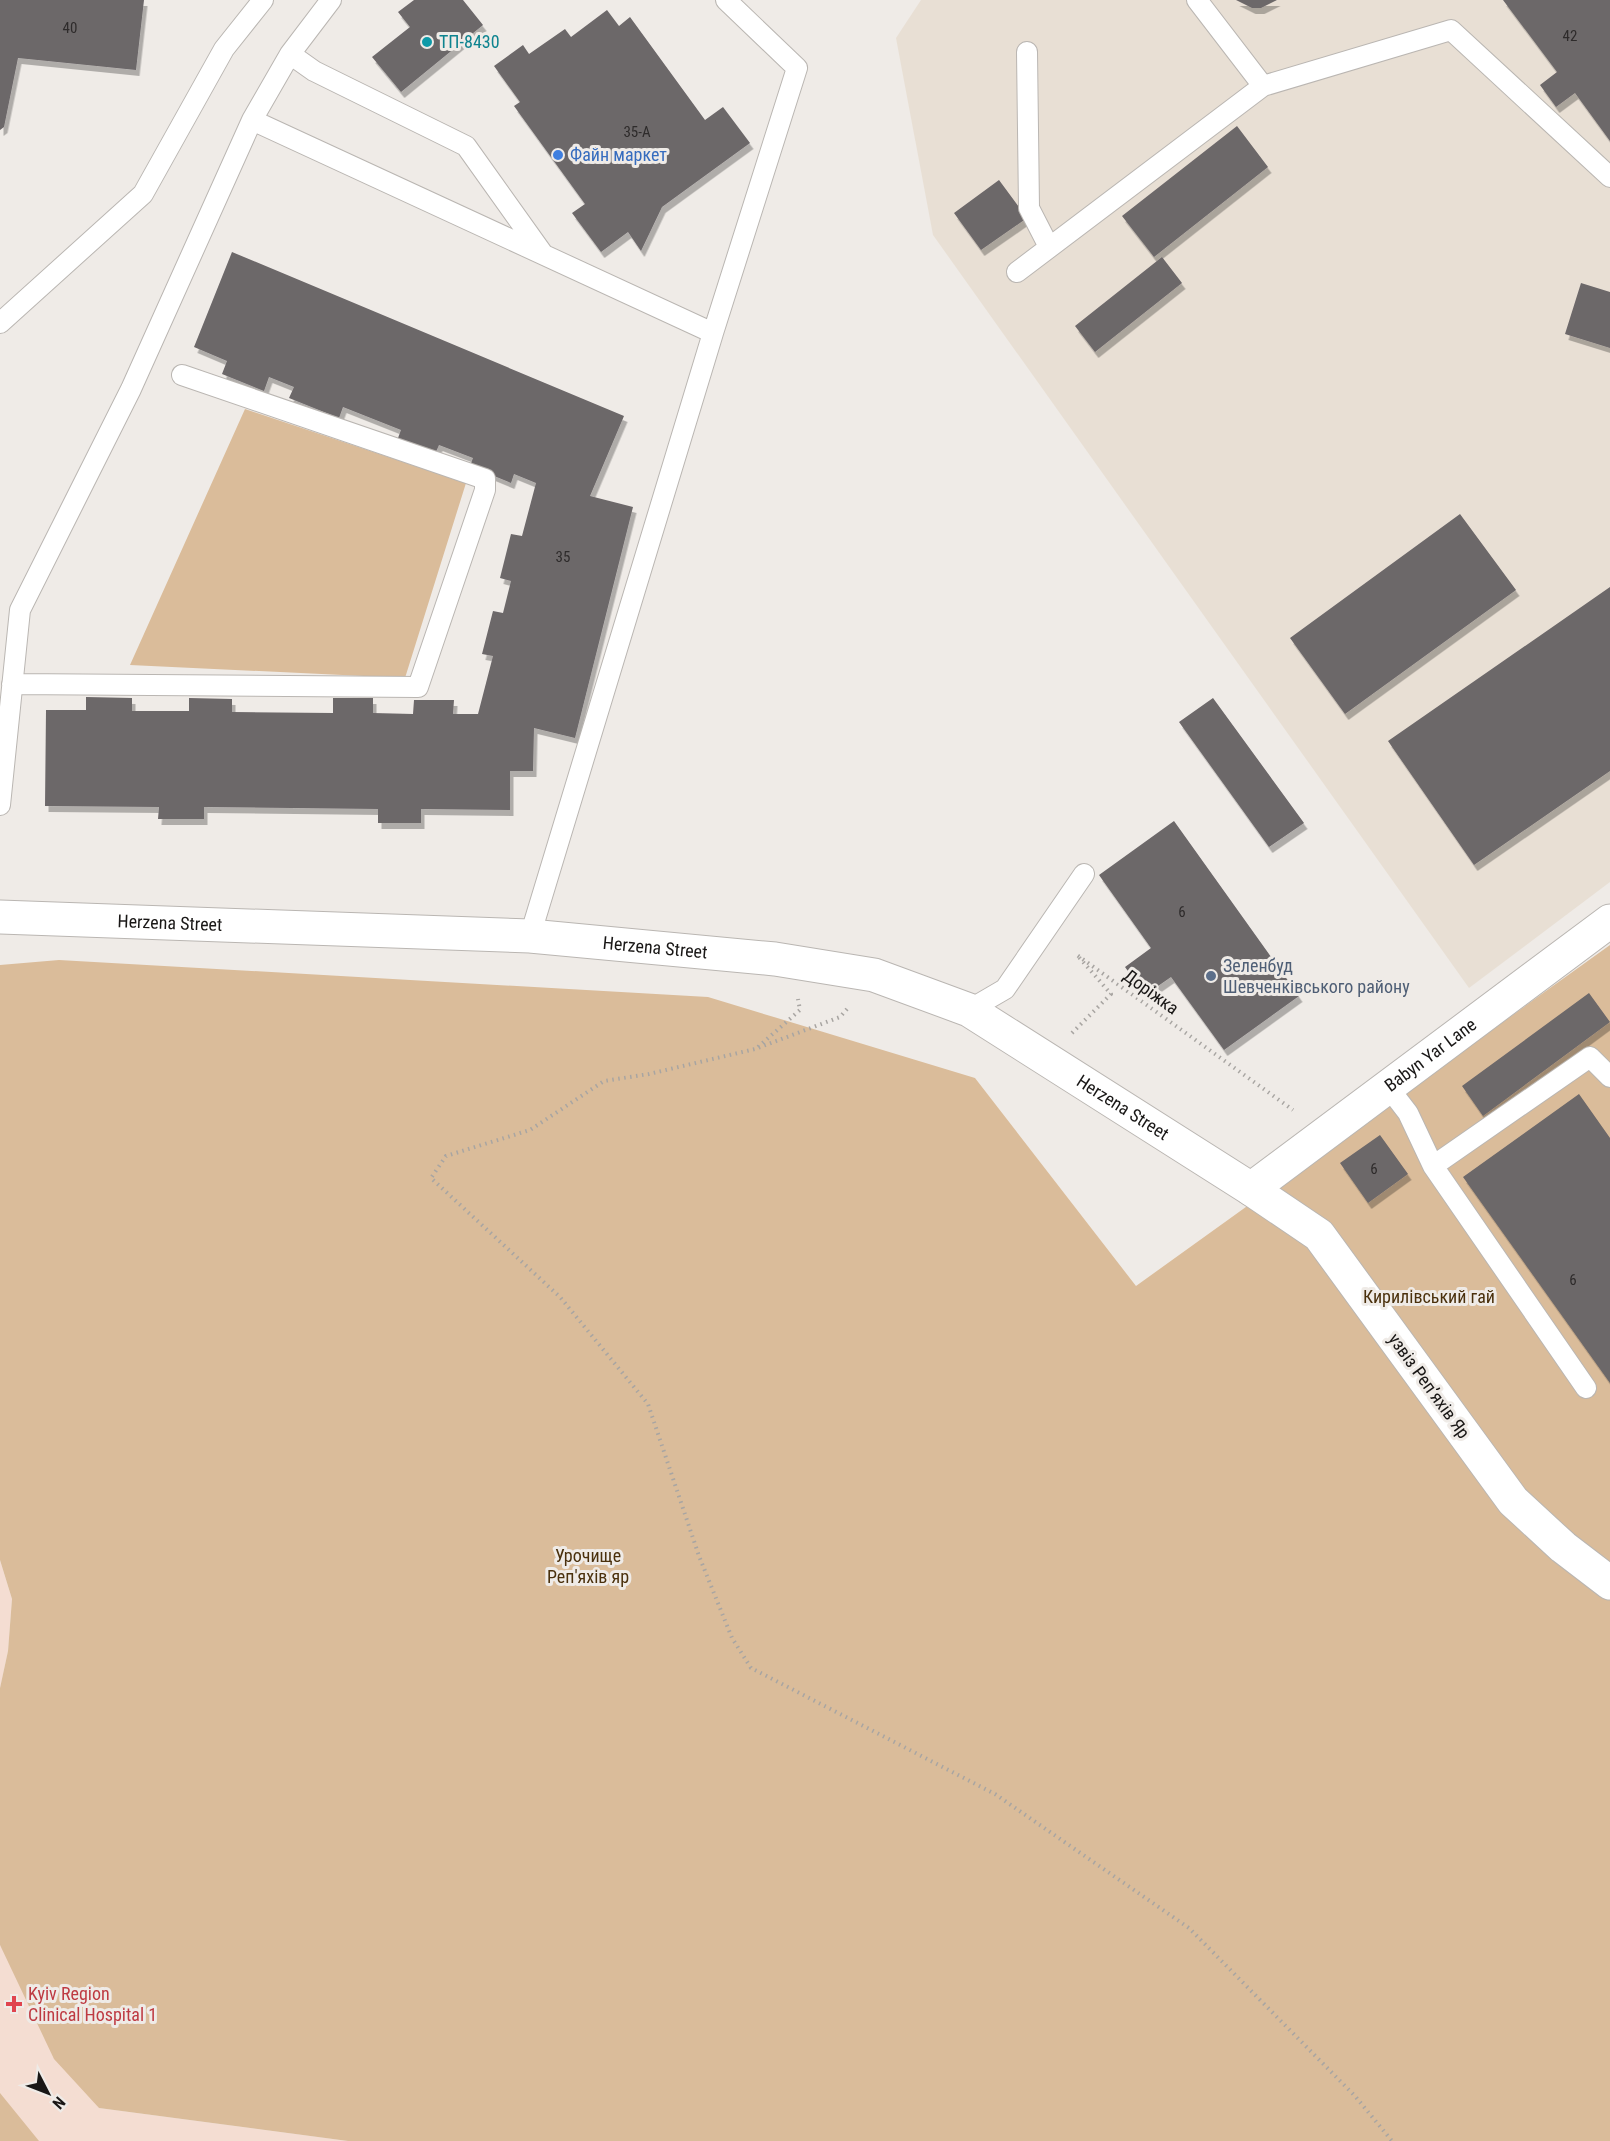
<svg xmlns="http://www.w3.org/2000/svg" width="1610" height="2141" font-family="'Roboto Condensed',sans-serif">
  <style>
    .built { fill: #e8dfd4 }
    .medical { fill: #f4ddd2 }
    .green { fill: #dabc9a }
    .building { fill: #6c6769; filter: url(#shadow) }
    .lines { fill: none; stroke-linecap: round; stroke-linejoin: round }
    .lane-casing { stroke: #bab6b2; stroke-width: 22 }
    .street-casing { stroke: #bab6b2; stroke-width: 35 }
    .path { stroke: #a8a5a2; stroke-width: 4; stroke-dasharray: 1.5 4.5; stroke-linecap: butt }
    .lane { stroke: #fff; stroke-width: 20 }
    .street { stroke: #fff; stroke-width: 33 }
    .culture-dot { fill: #0f9aa8; stroke: #efebe7; stroke-width: 2 }
    .shop-dot { fill: #3f7fe0; stroke: #efebe7; stroke-width: 2 }
    .service-dot { fill: #5c6f8a; stroke: #efebe7; stroke-width: 2 }
    .health-dot { fill: #e0444e; stroke: #efebe7; stroke-width: 2 }
    .labels { text-anchor: middle; stroke-width: 6; stroke-linejoin: round; paint-order: stroke }
    .number-label { font-size: 15px; fill: #2e2b2b }
    .culture-label { font-size: 18px; fill: #0d838f; stroke: #efebe7; text-anchor: start }
    .shop-label { font-size: 18px; fill: #366cbe; stroke: #efebe7; text-anchor: start }
    .street-label { font-size: 18px; fill: #191716; stroke: #efebe7 }
    .service-label { font-size: 18px; fill: #4e5e75; stroke: #efebe7; text-anchor: start }
    .park-label { font-size: 18px; fill: #4a300c; stroke: #efebe7 }
    .health-label { font-size: 18px; fill: #be3a42; stroke: #efebe7; text-anchor: start }
  </style>
  <defs>
    <filter id="shadow"><feDropShadow dx="3.5" dy="6" stdDeviation="0" flood-color="#0004"/></filter>
  </defs>
  <rect width="100%" height="100%" fill="#efebe7"/>
  <path class="built" d="M921 0H1610V882L1469 988 933 235 896 38Z"/>
  <path class="medical" d="M0 1560 12 1599 8 1651 0 1688Z
    M0 1945 99 2108 348 2141H0Z"/>
  <path class="green" d="M245 409 466 483 405 678 130 665Z
    M1610 945V2141H348L99 2108 54 2059 0 1945V1688L8 1651 12 1599 0 1560V965L59 960 708 997 975 1078 1136 1286Z
    M0 2093 39 2141H0Z"/>
  <path class="building" d="M0 0H144L136 70 18 58 4 127 0 130Z
    M414 0H463L483 25 401 92 372 57 410 27 398 12Z
    M1236 0H1277L1261 8H1252Z
    M1503 0H1610V141L1575 93 1556 107 1540 85 1557 72Z
    M607 10 619 26 630 17 705 120 723 107 750 143 662 207 641 251 628 232 601 252 572 213 585 204 514 106 520 102 494 66 523 45 529 54 565 29 571 37Z
    M1237 126 1268 167 1154 257 1122 216Z
    M999 180 1027 218 981 250 954 213Z
    M232 252 624 416 590 496 633 507 575 738 534 728 533 771H510V810L421 809V823H378V809L204 807V819H158L159 807 45 806 46 710H86V697L132 698V711H189V698L232 699V712L333 713V698H373V713L413 714 414 700H454L453 714H478L493 656 482 654 493 611 503 613 511 581 500 578 511 534 522 536 536 483 514 474 511 483 470 466 473 458 439 445 435 454 398 438 401 430 343 407 339 418 289 398 294 387 269 377 264 391 222 374 227 361 194 347Z
    M1162 257 1182 283 1095 352 1075 326Z
    M1581 283 1610 292V348L1565 334Z
    M1460 514 1516 590 1345 714 1290 638Z
    M1610 587V771L1474 865 1388 741Z
    M1213 698 1304 823 1269 847 1179 722Z
    M1174 821 1299 996 1224 1050 1171 977 1145 995 1125 967 1151 948 1099 875Z
    M1589 993 1610 1022 1483 1116 1462 1086Z
    M1579 1094 1610 1138V1383L1463 1177Z
    M1380 1135 1408 1174 1368 1203 1340 1163Z"/>
  <g class="lines">
    <defs>
      <path id="lane" d="M331 0 290 54 252 120 713 333 530 936
        M1197 0 1263 86
        M1027 52 1029 208 1049 247
        M290 54 314 71 466 146 543 254
        M1017 272 1263 86 1451 30 1610 177
        M0 323 143 194 224 49 263 0
        M713 333 797 68 726 0
        M12 684 418 687 485 490V479L182 375
        M0 805 20 610 131 389 252 120
        M969 1010 1005 989 1084 874
        M1388 1087 1408 1113 1433 1166 1586 1388
        M1433 1166 1590 1057 1610 1077"/>
      <g id="street">
        <path id="s1" d="M0 917 530 936 775 959 874 975 969 1010 1251 1189 1319 1235 1513 1501 1563 1547 1610 1583"/>
        <path id="s2" d="M1251 1189 1610 921"/>
      </g>
    </defs>
    <use href="#lane" class="lane-casing"/>
    <use href="#street" class="street-casing"/>
    <path class="path" d="M847 1009 840 1017 755 1049 649 1074 604 1081 530 1130 446 1156 431 1178 560 1297 648 1404 699 1556 732 1638 751 1668 995 1794 1189 1928 1355 2096 1392 2141
      M1072 1033 1111 994 1077 955 1293 1110
      M758 1047 800 1010 798 999"/>
    <use href="#lane" class="lane"/>
    <use href="#street" class="street"/>
  </g>
  <circle class="culture-dot" cx="427" cy="42" r="6"/>
  <circle class="shop-dot" cx="558" cy="155" r="6"/>
  <circle class="service-dot" cx="1211" cy="976" r="6"/>
  <path class="health-dot" d="M11 1995h6v6h6v6h-6v6h-6v-6h-6v-6h6z"/>
  <g class="labels">
    <g class="number-label">
      <text x="70" y="33">40</text>
      <text x="1570" y="41">42</text>
      <text x="637" y="137">35-А</text>
      <text x="563" y="562">35</text>
      <text x="1182" y="917">6</text>
      <text x="1374" y="1174">6</text>
      <text x="1573" y="1285">6</text>
    </g>
    <g class="culture-label">
      <text x="439" y="48">ТП-8430</text>
    </g>
    <g class="shop-label">
      <text x="570" y="161">Файн маркет</text>
    </g>
    <g class="street-label">
      <text dy="6" stroke="none"><textPath href="#s1" startOffset="170">Herzena Street</textPath></text>
      <text dy="6" stroke="none"><textPath href="#s1" startOffset="656">Herzena Street</textPath></text>
      <text transform="translate(1151 992) rotate(36)" y="6">Доріжка</text>
      <text dy="6" stroke="none"><textPath href="#s2" startOffset="224">Babyn Yar Lane</textPath></text>
      <text dy="6" stroke="none"><textPath href="#s1" startOffset="1160">Herzena Street</textPath></text>
      <text transform="translate(1429 1386) rotate(54)" y="6">узвіз Репʼяхів Яр</text>
    </g>
    <g class="service-label">
      <text x="1223" y="972">Зеленбуд<tspan x="1223" dy="21">Шевченківського району</tspan></text>
    </g>
    <g class="park-label">
      <text x="1429" y="1303">Кирилівський гай</text>
      <text x="588" y="1562">Урочище<tspan x="588" dy="21">Реп'яхів яр</tspan></text>
    </g>
    <g class="health-label">
      <text x="28" y="2000">Kyiv Region<tspan x="28" dy="21">Clinical Hospital 1</tspan></text>
    </g>
  </g>
  <g transform="translate(48 2093) rotate(132)" stroke="#efebe7" stroke-width="4.5" paint-order="stroke">
  <path d="M0-4.5L10 22L0 15L-10 22Z" fill="#191716"/>
  <text y="-9" font-size="16" font-weight="bold" text-anchor="middle" fill="#191716">N</text>
  </g>
</svg>
